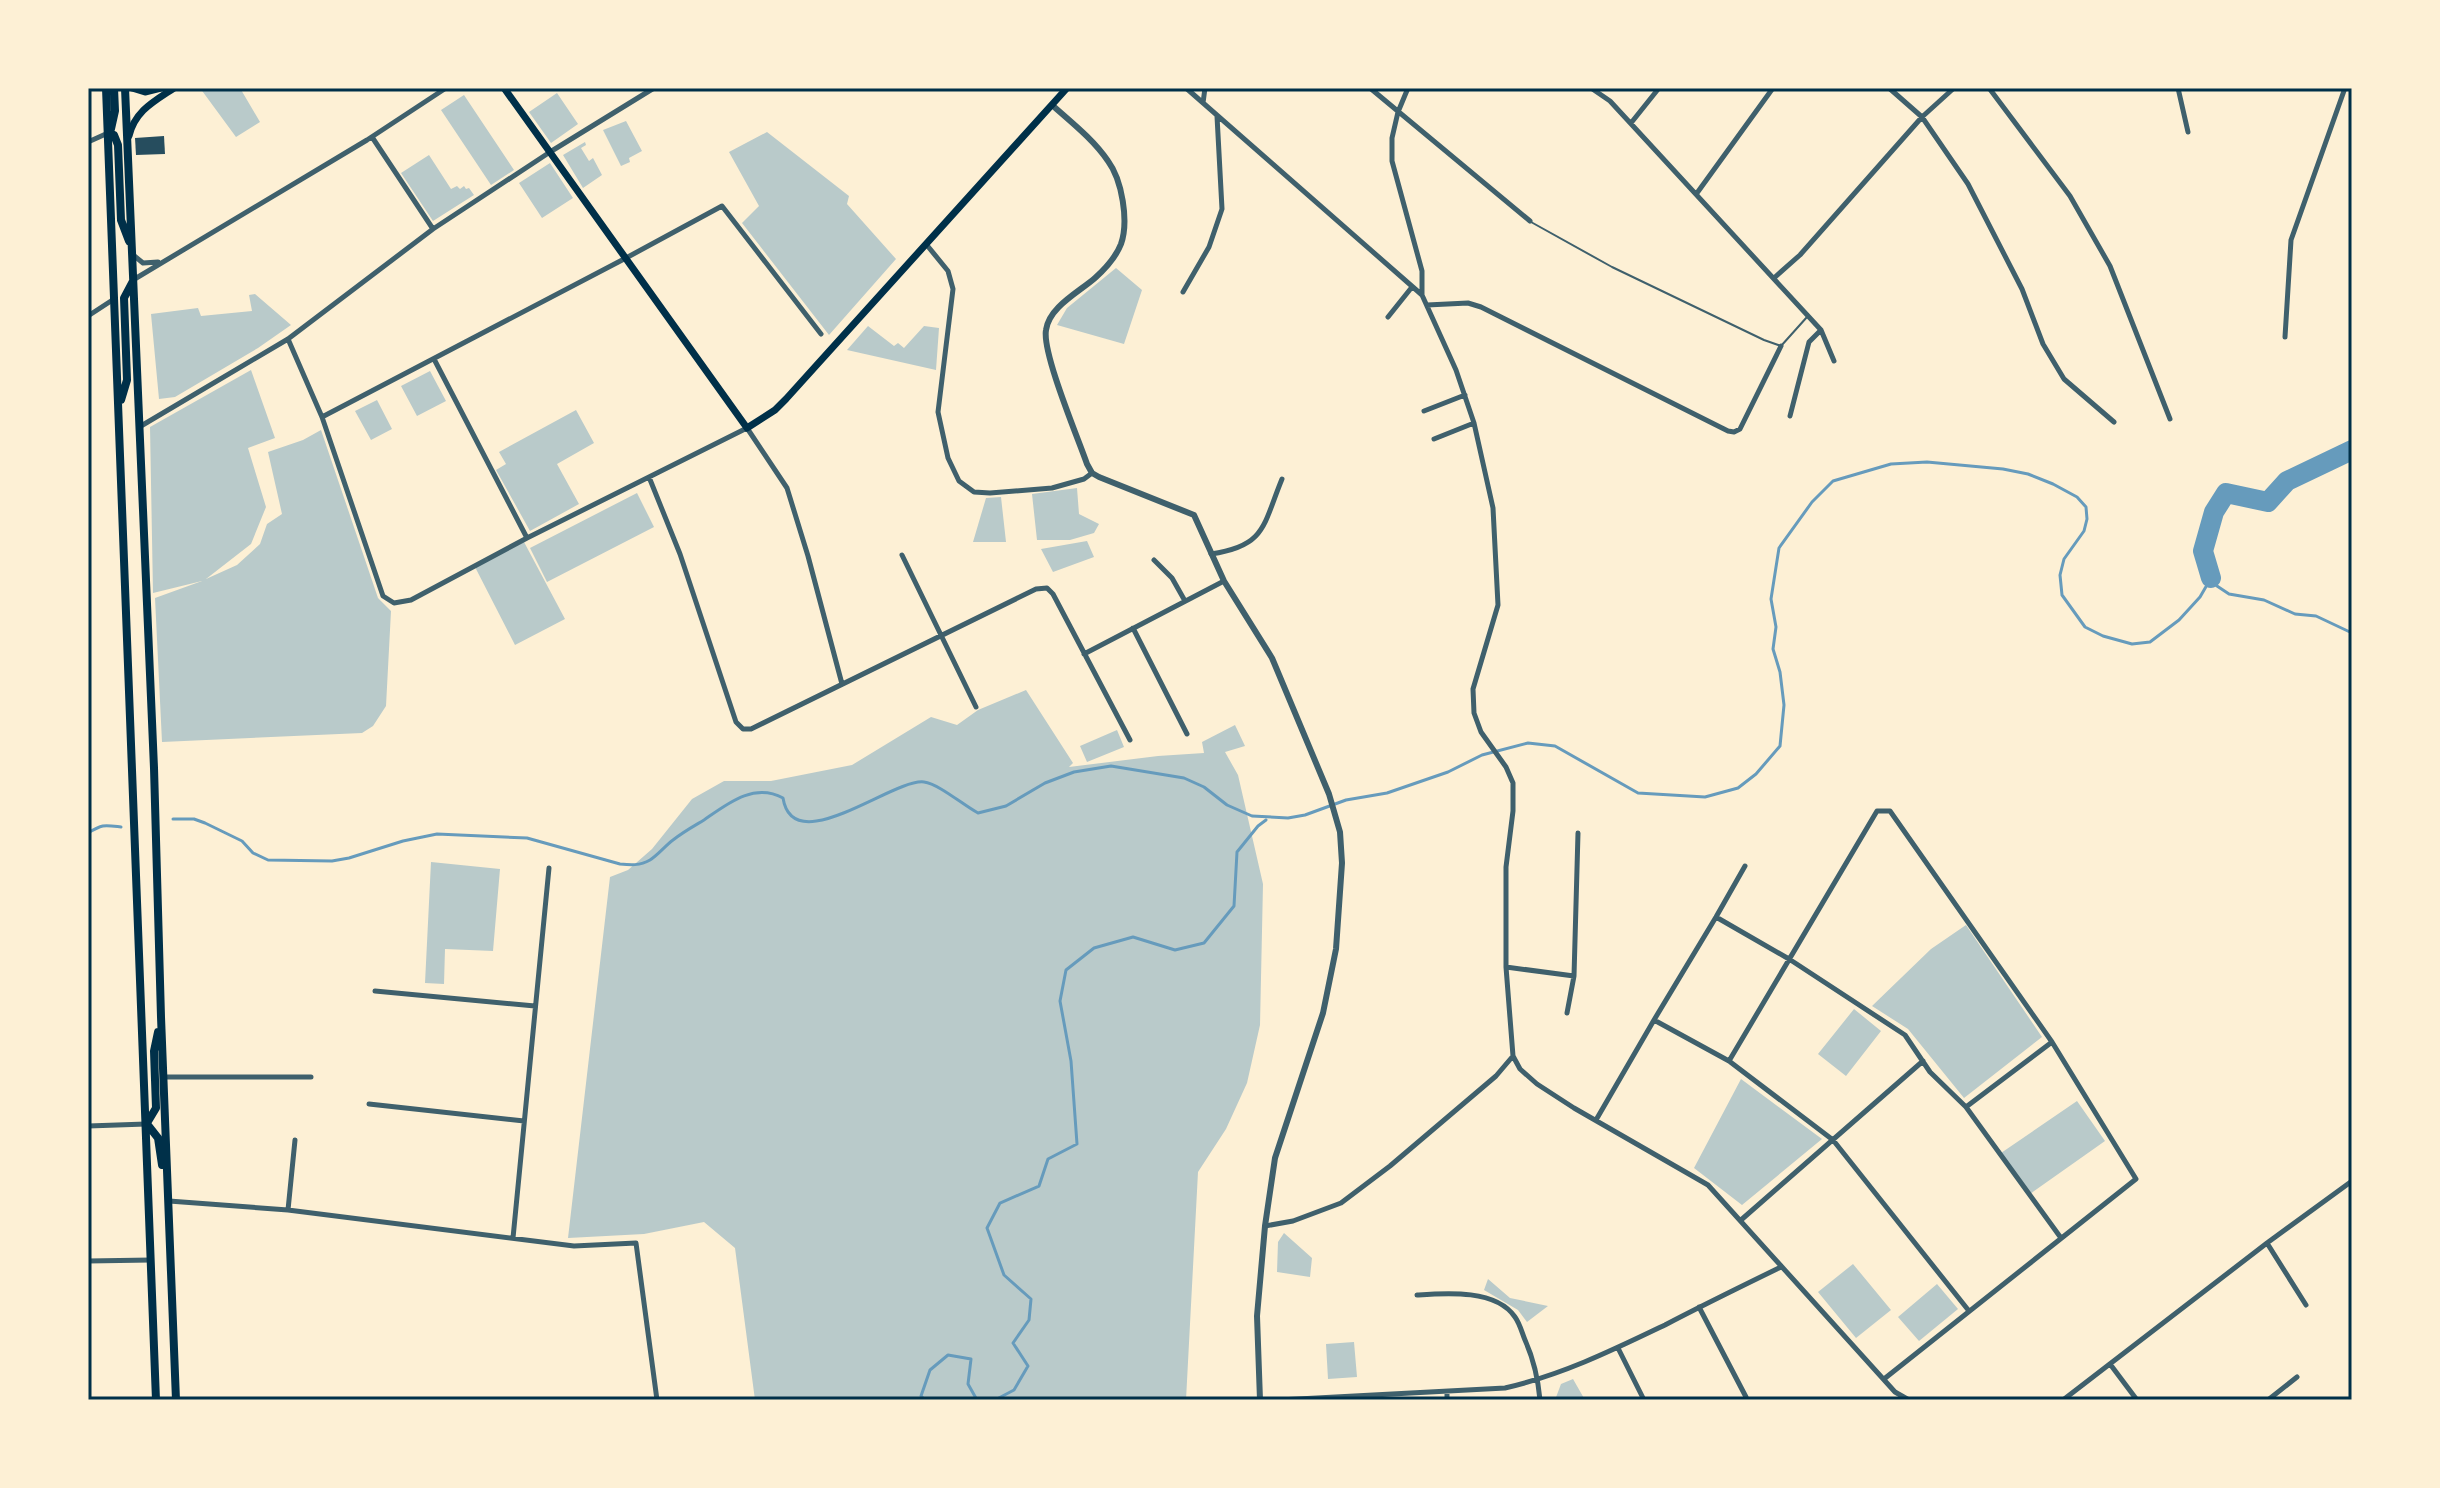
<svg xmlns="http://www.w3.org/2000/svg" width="2440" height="1488" font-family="'Zilla Slab',serif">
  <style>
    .green { fill: #b9caca }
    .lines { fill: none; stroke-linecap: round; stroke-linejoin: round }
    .stream { stroke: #669bbc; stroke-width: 3 }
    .river { stroke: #669bbc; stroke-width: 20 }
    .building { fill: #264d5e }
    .service { stroke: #3f606c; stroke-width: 2 }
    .minor { stroke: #3f606c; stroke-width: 5 }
    .tertiary { stroke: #3f606c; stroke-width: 6 }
    .secondary { stroke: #003049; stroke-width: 7 }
    .trunk { stroke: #003049; stroke-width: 8 }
    .neatline { fill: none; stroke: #003049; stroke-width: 3 }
  </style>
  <rect width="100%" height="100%" fill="#fdf0d5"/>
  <path class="green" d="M200 88H240L260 122 236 137Z
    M557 93 578 124 551 143 529 112Z
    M464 95 514 170 491 185 441 110Z
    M626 121 642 151 629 158 630 162 621 166 603 130Z
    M767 132 849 196 847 204 896 259 829 335 742 223 759 206 729 152Z
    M585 142 586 145 581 148 589 161 593 158 602 175 583 188 563 155Z
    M429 155 451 189 457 186 460 189 464 186 466 189 469 188 474 195 433 221 401 173Z
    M550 163 573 198 542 218 519 183Z
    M1116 268 1142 290 1124 344 1057 325 1067 308Z
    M255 294 291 325 258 348 175 397 159 399 151 314 198 308 201 316 252 311 249 295Z
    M868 326 894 346 898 343 904 348 924 326 939 328 936 370 847 350Z
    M251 370 275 438 248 448 266 507 251 544 206 579 237 565 260 544 267 524 282 514 268 452 303 440 321 430 378 598 391 611 386 706 373 726 362 733 162 742 155 598 202 581 153 593 150 427Z
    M430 371 446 401 417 416 401 386Z
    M377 400 392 429 371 440 355 411Z
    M576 410 594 443 557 464 579 504 530 531 496 470 506 464 499 452Z
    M1077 488 1079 514 1099 524 1094 533 1070 540H1037L1032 494Z
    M637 493 654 527 547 582 530 548Z
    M1001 497 1006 542H973L986 498Z
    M1087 541 1094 557 1053 572 1041 549Z
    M524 542 565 619 515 645 475 567Z
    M1026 690 1073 763 1069 767 1158 756 1204 753 1202 742 1235 725 1245 746 1225 752 1238 775 1263 884 1260 1025 1247 1083 1226 1129 1198 1172 1186 1400H755L735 1248 704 1222 644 1234 568 1238 610 877 628 870 652 849 692 799 724 781H771L852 765 931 717 957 725 978 710Z
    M1117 730 1124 747 1087 762 1080 746Z
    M431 862 500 869 493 951 445 949 444 984 425 983Z
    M1966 925 2042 1037 1964 1098 1908 1029 1872 1006 1931 949Z
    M1854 1009 1881 1031 1846 1076 1818 1054Z
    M1741 1079 1822 1139 1742 1205 1694 1168Z
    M2077 1101 2105 1141 2030 1194 2001 1153Z
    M1284 1233 1312 1258 1310 1277 1277 1272 1278 1242Z
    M1853 1264 1891 1310 1856 1338 1818 1292Z
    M1488 1279 1510 1298 1548 1306 1527 1322 1518 1310 1484 1290Z
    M1937 1284 1958 1309 1919 1341 1898 1317Z
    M1354 1342 1357 1377 1328 1379 1326 1344Z
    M1573 1379 1585 1400H1555L1561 1384Z"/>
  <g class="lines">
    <path class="stream" d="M173 819H194L205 823 242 841 253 853 268 860 332 861 349 858 403 841 437 834 527 838 620 864C630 865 640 866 650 860 658 855 665 846 673 840 683 832 694 826 704 820 727 804 754 782 783 798 793 861 893 778 924 782 939 784 963 805 978 813L1006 806 1045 783 1074 772 1111 766 1184 778 1204 787 1227 805 1252 816 1288 818 1305 815 1346 800 1387 793 1448 772 1482 755 1528 743 1555 746 1638 793 1705 797 1738 788 1756 774 1780 746 1784 705 1780 672 1773 649 1776 627 1771 599 1779 548 1812 502 1833 481 1891 464 1927 462 2003 469 2028 474 2053 484 2077 497 2086 507 2087 519 2084 531 2064 559 2060 575 2062 595 2085 627 2103 636 2132 644 2150 642 2179 620 2200 597 2211 578 2217 586 2229 594 2264 600 2295 614 2316 616 2352 633
      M88 833C103 824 104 825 121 827
      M925 1400 921 1396 930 1370 948 1355 971 1359 968 1384 977 1400
      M995 1400 1014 1390 1028 1366 1013 1343 1029 1320 1031 1299 1004 1275 987 1228 1000 1203 1039 1186 1048 1159 1077 1144 1071 1061 1060 1001 1066 970 1094 948 1133 937 1175 950 1204 943 1234 906 1237 852 1258 826 1266 820"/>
    <path class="river" d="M2211 578 2203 551 2214 512 2226 493 2268 502 2287 481 2352 450"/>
  </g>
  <path class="building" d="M164 136 165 154 136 155 135 138Z"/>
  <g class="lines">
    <path class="service" d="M1531 222 1612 267 1764 340 1781 346 1807 317"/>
    <path class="minor" d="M1186 88 1422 295 1456 370 1474 423 1493 508 1498 605 1473 689 1474 713 1481 732 1506 767 1513 783V811L1506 867V967L1513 1056 1520 1069 1537 1084 1574 1108 1708 1185 1895 1392 1909 1400
      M1370 88 1530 221
      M1408 88 1398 112 1392 138V161L1422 271V294
      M1591 88 1610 101 1821 330 1834 361
      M1889 88 1922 117 1968 184 2022 289 2043 344 2064 379 2114 422
      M1989 88 2070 196 2110 266 2170 419
      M2178 88 2188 132
      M1203 103 1205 88
      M1631 123 1659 88
      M372 137 433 229
      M88 142 108 133
      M1697 193 1773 88
      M926 244 948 271 953 289 938 412 948 458 959 481 974 492 990 493 1052 488 1084 479 1092 473
      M132 254 143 263 158 262
      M1774 278 1800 255 1922 117 1954 88
      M133 280 367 140 446 88
      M1183 292 1209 247 1222 209 1217 116
      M1427 305 1468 303 1481 307 1728 431 1734 432 1740 429 1781 346
      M88 316 114 299
      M1388 317 1412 287
      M2285 337 2291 240 2345 88
      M288 339 322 417 383 596 394 603 411 600 527 538 747 428 787 488 808 556 842 684
      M434 359 527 538
      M1424 411 1465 395
      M1790 416 1809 342 1821 330
      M322 417 626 258 722 206 821 334
      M141 426 288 339 433 229 550 152 654 88
      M1434 439 1474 423
      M649 477 680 554 736 722 743 729H751L1036 589 1047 588 1053 594 1130 740
      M1211 554C1266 546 1263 525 1282 479
      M902 555 976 707
      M1154 560 1172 578 1185 601
      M1133 628 1187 734
      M1084 654 1224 581
      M1745 866 1716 917 1654 1020 1729 1061 1877 811H1890L2052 1042 2136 1179 1884 1379
      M1716 917 1789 959 1905 1035 1930 1072 1966 1107 2061 1238
      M1506 967 1574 976
      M375 991 535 1006
      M1567 1013 1574 976 1578 833
      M1729 1061 1833 1140 1969 1311
      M164 1077H311
      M369 1104 524 1121
      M1966 1107 2052 1042
      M1596 1120 1654 1020
      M88 1126 146 1124
      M169 1201 288 1210 574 1246 636 1243 657 1400
      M288 1210 295 1140
      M1741 1220 1923 1061
      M1265 1226 1293 1221 1341 1203 1390 1166 1496 1076 1513 1056
      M513 1238 549 868
      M2267 1243 2306 1305
      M88 1261 151 1260
      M1417 1295C1446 1293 1496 1289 1515 1317 1520 1324 1522 1333 1525 1340 1534 1360 1538 1378 1540 1400
      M1699 1307 1746 1397
      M1618 1348 1644 1400
      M2110 1364 2137 1400
      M1447 1392V1400
      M1279 1400 1505 1388C1562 1375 1613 1350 1665 1325 1703 1305 1742 1286 1781 1267
      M2063 1400 2267 1243 2352 1181
      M2268 1400 2297 1377"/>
    <path class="tertiary" d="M1052 105C1071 122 1093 139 1108 161 1122 180 1129 221 1121 244 1116 257 1105 269 1095 278 1079 292 1049 307 1046 330 1042 353 1078 438 1087 464L1092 473 1099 477 1194 515 1224 581 1272 658 1329 794 1340 832 1342 863 1336 949 1323 1013 1275 1158 1265 1226 1257 1316 1260 1400"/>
    <path class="secondary" d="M132 88 145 92 161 88
      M504 88 747 428 775 410 786 399 1067 88
      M129 136C135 111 153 102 174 88"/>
    <path class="trunk" d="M106 88 156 1400
      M125 88 154 768 161 1017 176 1400
      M111 129 115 111 114 88
      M108 133 114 135 118 145 121 220 129 241
      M121 400 127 380 124 298 133 281
      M147 1123 156 1108 154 1051 158 1032
      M147 1124 158 1138 162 1165"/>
  </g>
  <rect width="2440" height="1488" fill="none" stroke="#fdf0d5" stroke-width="180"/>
  <rect x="90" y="90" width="2260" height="1308" class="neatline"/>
</svg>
